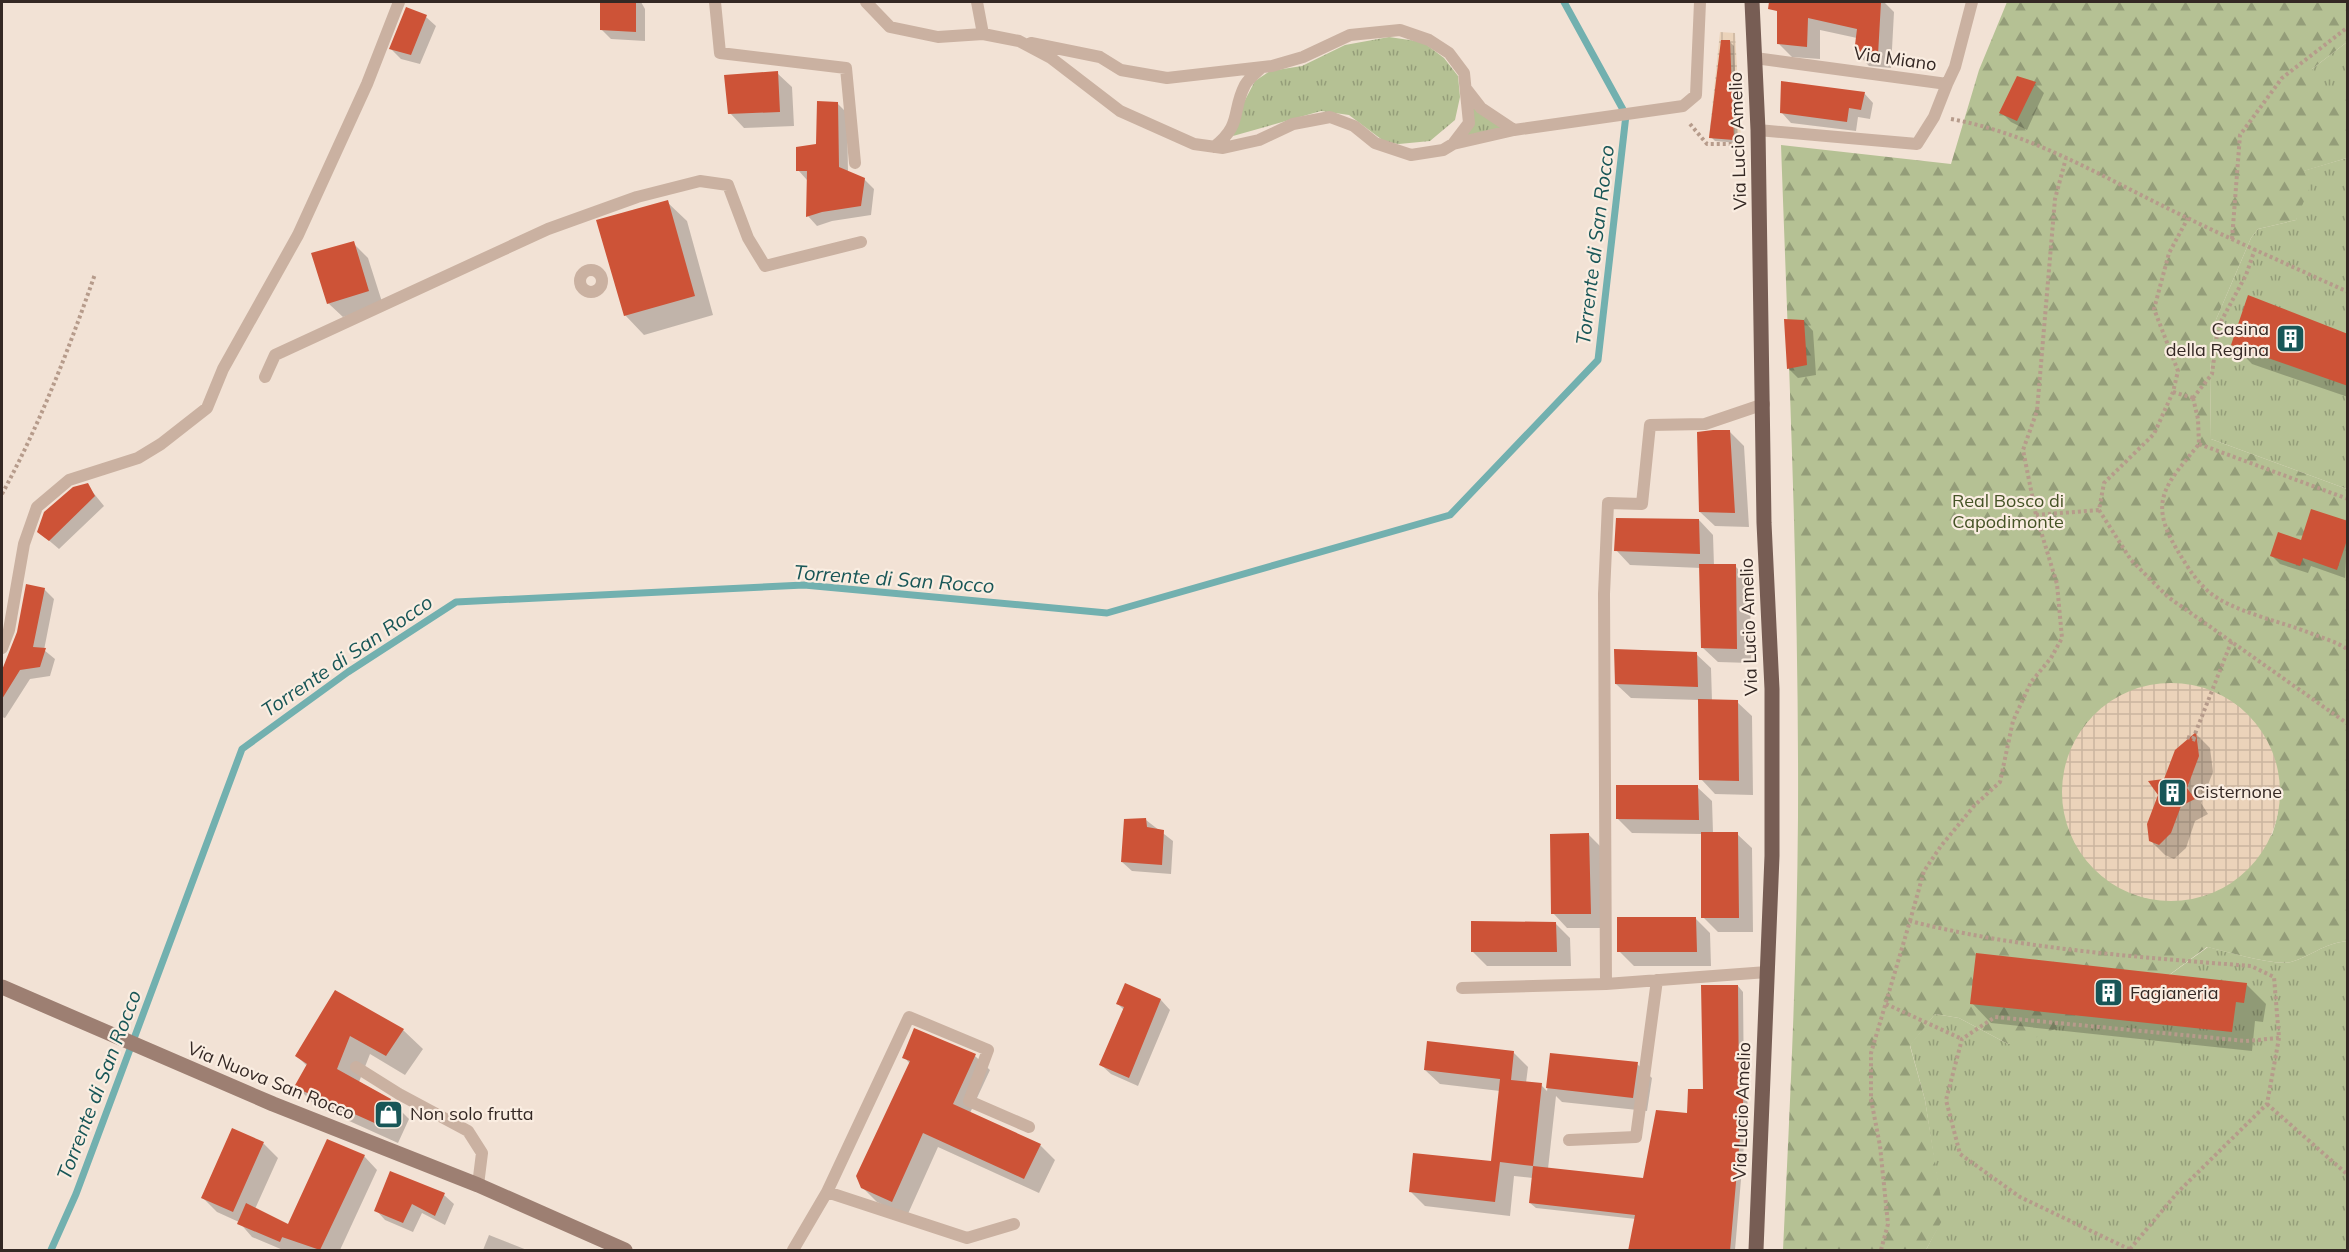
<svg xmlns="http://www.w3.org/2000/svg" width="2349" height="1252" font-family="Mulish,sans-serif">
  <style>
    .grass { fill: url(#grass-tufts) }
    .forest { fill: url(#forest-firs); fill-rule: evenodd }
    .plaza { fill: url(#plaza-grid) }
    .shadow { fill: #0003 }
    .lines { fill: none; stroke-linecap: round; stroke-linejoin: round }
    .stream { stroke: #72b0af; stroke-width: 7 }
    .building { fill: #cd5337 }
    .path { stroke: #b69b8b; stroke-width: 4; stroke-dasharray: 3 3; stroke-linecap: butt }
    .lane { stroke: #cab1a1; stroke-width: 12 }
    .secondary { stroke: #9d7f72; stroke-width: 15 }
    .primary { stroke: #775d54; stroke-width: 15 }
    .labels { text-anchor: middle; stroke-width: 4.5; stroke-linejoin: round; paint-order: stroke }
    .street-label { font-size: 18px; fill: #342824; stroke: #faede1 }
    .poi-label { font-size: 18px; fill: #342824; stroke: #faede1; text-anchor: start }
    .park-label { font-size: 18px; fill: #455326; stroke: #faede1 }
    .water-label { font-size: 20px; font-style: italic; fill: #185657; stroke: #faede1 }
  </style>
  <defs>
    <pattern id="grass-tufts" width="24" height="20" patternUnits="userSpaceOnUse" patternTransform="scale(1.5)"><rect width="24" height="20" fill="#b5c194"/><path d="M3 7l-1-3M5 7V3M7 7l1-3M15 17l-1-3M17 17v-4M19 17l1-3" fill="none" stroke="#949d79"/></pattern>
    <pattern id="forest-firs" width="22" height="20" patternUnits="userSpaceOnUse" patternTransform="scale(1.5)"><rect width="22" height="20" fill="#b5c194"/><path d="M5 1l3.5 6h-7zM16 11l3.5 6h-7z" fill="#949d79"/></pattern>
    <pattern id="plaza-grid" width="8" height="8" patternUnits="userSpaceOnUse" patternTransform="scale(1.5)"><rect width="8" height="8" fill="#ebd3ba"/><path d="M0 4h8M4 0v8" fill="none" stroke="#cab5a0"/></pattern>
  </defs>
  <rect width="100%" height="100%" fill="#f2e2d5"/>
  <path class="grass" d="M1389 37 1423 42 1444 58 1458 76 1460 97 1455 120 1430 141 1399 144 1385 142 1349 115 1321 111 1233 136 1244 102 1255 81 1270 71 1302 66 1345 45Z
    M2347 42V87H2312V69Z
    M1471 100 1506 129 1463 138Z
    M2347 158V489L2211 439 2210 372 2215 322 2251 238 2258 229 2296 220 2303 171Z
    M2347 941V1250H1926L1943 1217 1925 1100 1910 1045 1935 1014 1959 1018 2008 1044 2105 1003 2146 992 2208 947C2225 951 2274 966 2291 962 2312 956 2322 944 2347 941Z"/>
  <path class="forest" d="M2007 2H2347V42L2312 69V87H2347V158L2304 171 2310 187 2296 220 2258 229 2251 238 2215 322 2210 372 2211 439 2347 489V941C2322 944 2312 956 2291 962 2274 966 2225 951 2207 947L2146 992 2105 1003 2041 1036 2008 1044 1959 1018 1935 1014 1910 1046 1925 1100 1944 1217 1926 1250H1783C1790 1106 1797 962 1798 817 1799 593 1789 369 1781 145L1951 164 1979 70ZM2178 684C2230 692 2263 715 2274 768 2280 795 2281 808 2272 835L2146 898C2113 888 2091 871 2074 841L2092 717 2122 695Z"/>
  <path class="plaza" d="M1720 32 1735 33 1741 139 1709 138Z
    M2062 792a109 109 0 1 1 218 0a109 109 0 1 1-218 0Z"/>
  <path class="shadow" d="M601 2H641L645 9V41L611 39 601 29Z
    M1780 2H1884L1894 12 1891 68 1869 66 1856 52 1857 38 1820 30V59L1792 57 1779 44Z
    M426 17 436 26 420 64 401 59 391 49Z
    M1729 41 1734 46 1738 143 1715 141 1711 137Z
    M777 73 792 87 794 126 744 128 730 113Z
    M2035 84 2044 93 2027 130 2011 122 2001 112Z
    M1864 93 1873 103 1870 119 1858 117 1856 131 1791 123 1782 113Z
    M837 103 847 113 848 172 864 179 874 189 871 215 832 221 817 226 808 216 807 180 798 170 817 145Z
    M667 202 687 221 713 315 644 335 625 315Z
    M353 243 368 258 383 305 343 317 328 303Z
    M1804 321 1813 331 1816 375 1798 378 1788 368Z
    M2348 336V397L2252 364 2233 344Z
    M1729 431 1744 446 1749 527 1715 526 1700 512Z
    M87 485 104 506 59 549 39 532Z
    M1699 520 1713 535 1714 566H1735L1750 581 1751 663 1718 662 1703 648 1701 568 1630 565 1616 550Z
    M2348 523 2345 578 2311 566 2308 573 2280 564 2272 556Z
    M44 589 54 599 44 650 55 659 50 676 30 679 5 718 2 717V679L18 633Z
    M1696 654 1711 668 1712 701 1737 702 1752 716 1753 795 1715 794 1701 779 1700 700 1631 698 1616 684Z
    M2196 734 2210 748 2213 772 2201 803 2208 814 2195 821 2186 848 2174 859 2165 855 2150 840 2165 781Z
    M1697 787 1712 801 1713 833 1737 834 1752 848 1753 932H1718L1703 917 1702 834 1632 833 1617 818Z
    M1146 820 1173 841 1171 874 1132 871 1122 862Z
    M1589 835 1603 849 1605 928H1567L1553 913Z
    M1695 918 1710 933 1711 966H1634L1619 951Z
    M1555 923 1570 938 1571 966H1487L1472 951Z
    M2246 984 2266 1004 2263 1022 2255 1021 2252 1051 1991 1023 1972 1003Z
    M1738 986 1743 992 1744 1093 1748 1097 1735 1250H1631L1636 1219 1536 1208 1530 1203 1533 1178 1514 1176 1510 1216 1425 1206 1411 1192 1492 1163 1500 1091 1440 1084 1425 1070 1513 1052 1528 1067 1526 1083 1541 1085 1547 1091 1552 1054 1637 1064 1652 1078 1647 1111 1562 1102 1556 1096 1548 1169 1644 1179 1704 1091Z
    M335 992 403 1030 423 1049 405 1075 370 1054 359 1082 390 1100 409 1119 398 1143 316 1106 296 1086 308 1067 297 1056Z
    M1161 1000 1170 1010 1138 1086 1111 1074 1101 1065 1124 1010 1118 1004Z
    M975 1056 990 1070 970 1113 1040 1145 1055 1160 1039 1193 938 1147 907 1216 877 1202 862 1187 910 1064 904 1057Z
    M232 1130 264 1144 278 1158 255 1209 289 1226 364 1156 377 1170 340 1250H283L252 1237 239 1222 217 1212 202 1197Z
    M391 1173 444 1195 454 1204 445 1225 422 1213 413 1232 385 1220 376 1210Z
    M489 1235 527 1250H483Z"/>
  <g class="lines">
    <path class="stream" d="M51 1250 76 1194 242 749 348 672 456 602 804 585 1107 613 1450 515 1598 360 1626 115 1564 2"/>
  </g>
  <path class="building" d="M600 2H636V32L600 30Z
    M1769 2H1881L1878 55 1854 53 1857 29 1808 18 1807 47 1777 44V11L1768 9Z
    M406 7 427 15 411 55 389 49Z
    M1721 40H1730L1734 140 1709 138Z
    M778 71 780 112 728 114 724 75Z
    M2017 76 2036 82 2017 121 1999 113Z
    M1781 81 1865 92 1861 110 1849 108 1847 122 1780 113Z
    M817 101 838 102 839 167 865 178 861 206 822 212 806 217 807 171H796V147L816 144Z
    M668 200 695 296 624 316 596 220Z
    M354 241 369 291 327 304 311 253Z
    M2248 295 2348 334V386L2231 345Z
    M1784 319 1804 320 1807 365 1787 369Z
    M1713 430H1730L1735 513 1699 512 1697 432Z
    M88 483 95 496 49 541 37 532 44 512 73 487Z
    M2311 509 2348 521V537L2337 570 2303 558 2300 566 2270 556 2278 532 2301 540Z
    M1616 518 1699 519 1700 554 1614 551Z
    M1699 564H1736L1737 649 1701 648Z
    M26 584 45 588 33 647 46 648 40 667 20 670 2 699V670L17 632Z
    M1614 649 1697 652 1698 687 1615 684Z
    M1698 699 1738 700 1739 781 1699 780Z
    M2196 732 2199 756 2187 788 2195 799 2181 806 2171 833 2159 845 2149 841 2147 824 2158 795 2148 781 2164 779 2175 750Z
    M1616 785H1698L1699 820 1616 819Z
    M1146 818 1147 827 1164 830 1162 865 1121 862 1124 819Z
    M1701 832H1738L1739 918H1701Z
    M1589 833 1591 914H1551L1550 834Z
    M1617 917H1696L1697 952H1617Z
    M1471 921 1556 922 1557 952H1471Z
    M1976 953 2247 983 2244 1003 2236 1002 2232 1032 1970 1004Z
    M1125 983 1161 999 1129 1078 1099 1065 1124 1007 1116 1004Z
    M1701 985H1738L1739 1090 1744 1091 1730 1251H1628L1635 1215 1529 1203 1533 1166 1643 1178 1656 1110 1687 1113 1688 1089H1703Z
    M335 990 404 1029 386 1056 350 1036 337 1069 391 1099 379 1125 294 1087 307 1064 295 1056Z
    M914 1028 976 1054 953 1104 1041 1144 1024 1179 923 1133 892 1202 861 1188 856 1176 910 1061 902 1058Z
    M1427 1041 1514 1051 1511 1080 1542 1083 1533 1166 1500 1162 1495 1202 1409 1192 1413 1153 1491 1161 1500 1079 1424 1070Z
    M1550 1053 1638 1062 1633 1098 1546 1088Z
    M232 1128 264 1142 233 1212 201 1198Z
    M327 1139 365 1155 320 1250 282 1237Z
    M390 1171 445 1193 435 1216 412 1204 403 1223 374 1211Z
    M246 1203 288 1224 280 1242 237 1224Z"/>
  <g class="lines">
    <path class="path" d="M1951 119C2028 133 2096 173 2165 207 2225 237 2287 264 2348 292
      M1690 124 1707 144H1741
      M2232 239 2240 135 2282 78 2348 27
      M2173 392 2193 398
      M2193 398 2198 419 2199 444C2168 483 2147 499 2176 548 2185 563 2195 580 2209 592 2233 612 2280 621 2310 633 2322 638 2338 642 2348 650
      M2193 398 2212 374 2218 327 2246 275 2255 249
      M2199 444 2348 499
      M2 494C40 424 69 349 95 274
      M2099 510 2131 560 2168 597 2348 724
      M2036 515 2099 510 2104 483 2154 434 2173 392 2178 371 2154 309 2169 253 2188 218
      M2187 737 2199 741
      M2193 739 2232 640
      M1910 921 1924 871 1941 846 1974 806 2000 782 2013 721 2031 682 2051 658 2062 638 2057 584 2036 515 2023 450 2037 411 2055 199 2066 158
      M1886 1004 1962 1039
      M2267 1104 2348 1175
      M2130 1249 2178 1192 2267 1104 2279 1038
      M1881 1250 1888 1224 1880 1146 1871 1099V1053L1910 921C2020 949 2137 957 2251 966L2274 977 2279 1038 2246 1041 1995 1017 1962 1039 1946 1100 1960 1154 2020 1197 2131 1250"/>
    <path class="lane" d="M715 2 720 53 846 68 855 163
      M866 2 890 27 938 37 983 34 1019 41 1051 58 1120 111 1194 144 1223 148 1259 140 1293 124 1330 117 1354 126 1375 143 1411 155 1443 150 1453 144 1514 130 1683 106 1696 95 1700 2
      M977 2 983 34
      M1031 43 1100 57 1121 70 1167 78 1272 66 1303 57 1350 35 1400 30 1429 40 1449 53 1464 73 1469 123 1453 144
      M1755 58 1947 84 1934 117 1917 144 1758 130
      M1947 84 1955 67 1972 2
      M1467 90 1481 108 1514 130
      M1214 147C1243 124 1231 112 1245 85 1248 79 1256 73 1261 68
      M580 281a11 11 0 1 1 22 0a11 11 0 1 1-22 0Z
      M265 377 275 355 548 229 637 197 700 181 728 185 748 238 765 266 861 242
      M2 648 9 630 24 544 37 507 69 480 138 458 161 444 207 408 223 369 298 235 367 84 399 2
      M1606 984 1604 594 1608 503 1642 504 1650 425 1705 424 1764 404
      M1462 988 1606 984 1767 972
      M356 1067 399 1094 468 1131 482 1153 478 1185
      M1569 1140 1636 1137 1657 980
      M827 1192 909 1017 988 1050 969 1101 1029 1127
      M793 1250 827 1192 967 1238 1014 1224"/>
    <path class="secondary" d="M2 987 273 1104 478 1185 625 1250"/>
    <path class="primary" d="M1752 2 1758 130 1764 523 1772 689V856L1756 1250"/>
  </g>
  <defs>
    <symbol id="building-square" viewBox="-11 -11 22 22"><rect x="-9" y="-9" width="18" height="18" rx="4" fill="#185657" stroke="#faede1"/><path d="M-4-6H4V6H1V3H-1V6H-4ZM-2.5-4.3h1.7v1.8h-1.7ZM.8-4.3h1.7v1.8H.8ZM-2.5-1h1.7V.8h-1.7ZM.8-1h1.7V.8H.8Z" fill="#fff"/></symbol>
    <symbol id="shop-square" viewBox="-11 -11 22 22"><rect x="-9" y="-9" width="18" height="18" rx="4" fill="#185657" stroke="#faede1"/><path d="M-5-2.5h2.3a2.7 3.5 0 0 1 5.4 0H5L5.5 6h-11ZM-1.5-2.5h3a1.5 2.3 0 0 0-3 0Z" fill="#fff"/></symbol>
  </defs>
  <g fill-rule="evenodd">
    <use href="#building-square" x="2274" y="322" width="33" height="33"/>
    <use href="#building-square" x="2156" y="776" width="33" height="33"/>
    <use href="#building-square" x="2092" y="976" width="33" height="33"/>
    <use href="#shop-square" x="372" y="1098" width="33" height="33"/>
  </g>
  <g class="labels">
    <g class="street-label">
      <text transform="translate(1895 59) rotate(8)" y="6">Via Miano</text>
      <text transform="translate(1738 141) rotate(-92)" y="6">Via Lucio Amelio</text>
      <text transform="translate(1749 627) rotate(-92)" y="6">Via Lucio Amelio</text>
      <text transform="translate(271 1081) rotate(22)" y="6">Via Nuova San Rocco</text>
      <text transform="translate(1742 1111) rotate(-88)" y="6">Via Lucio Amelio</text>
    </g>
    <g class="poi-label">
      <text x="2269" y="335" text-anchor="end">Casina<tspan x="2269" dy="21">della Regina</tspan></text>
      <text x="2193" y="798">Cisternone</text>
      <text x="2130" y="999">Fagianeria</text>
      <text x="410" y="1120">Non solo frutta</text>
    </g>
    <g class="park-label">
      <text x="2008" y="507">Real Bosco di<tspan x="2008" dy="21">Capodimonte</tspan></text>
    </g>
    <g class="water-label">
      <text transform="translate(1595 245) rotate(-83)" y="7">Torrente di San Rocco</text>
      <text transform="translate(894 579) rotate(4)" y="7">Torrente di San Rocco</text>
      <text transform="translate(347 656) rotate(-34)" y="7">Torrente di San Rocco</text>
      <text transform="translate(99 1085) rotate(-69)" y="7">Torrente di San Rocco</text>
    </g>
  </g>
  <rect width="2349" height="1252" fill="none" stroke="#342824" stroke-width="6"/>
</svg>
